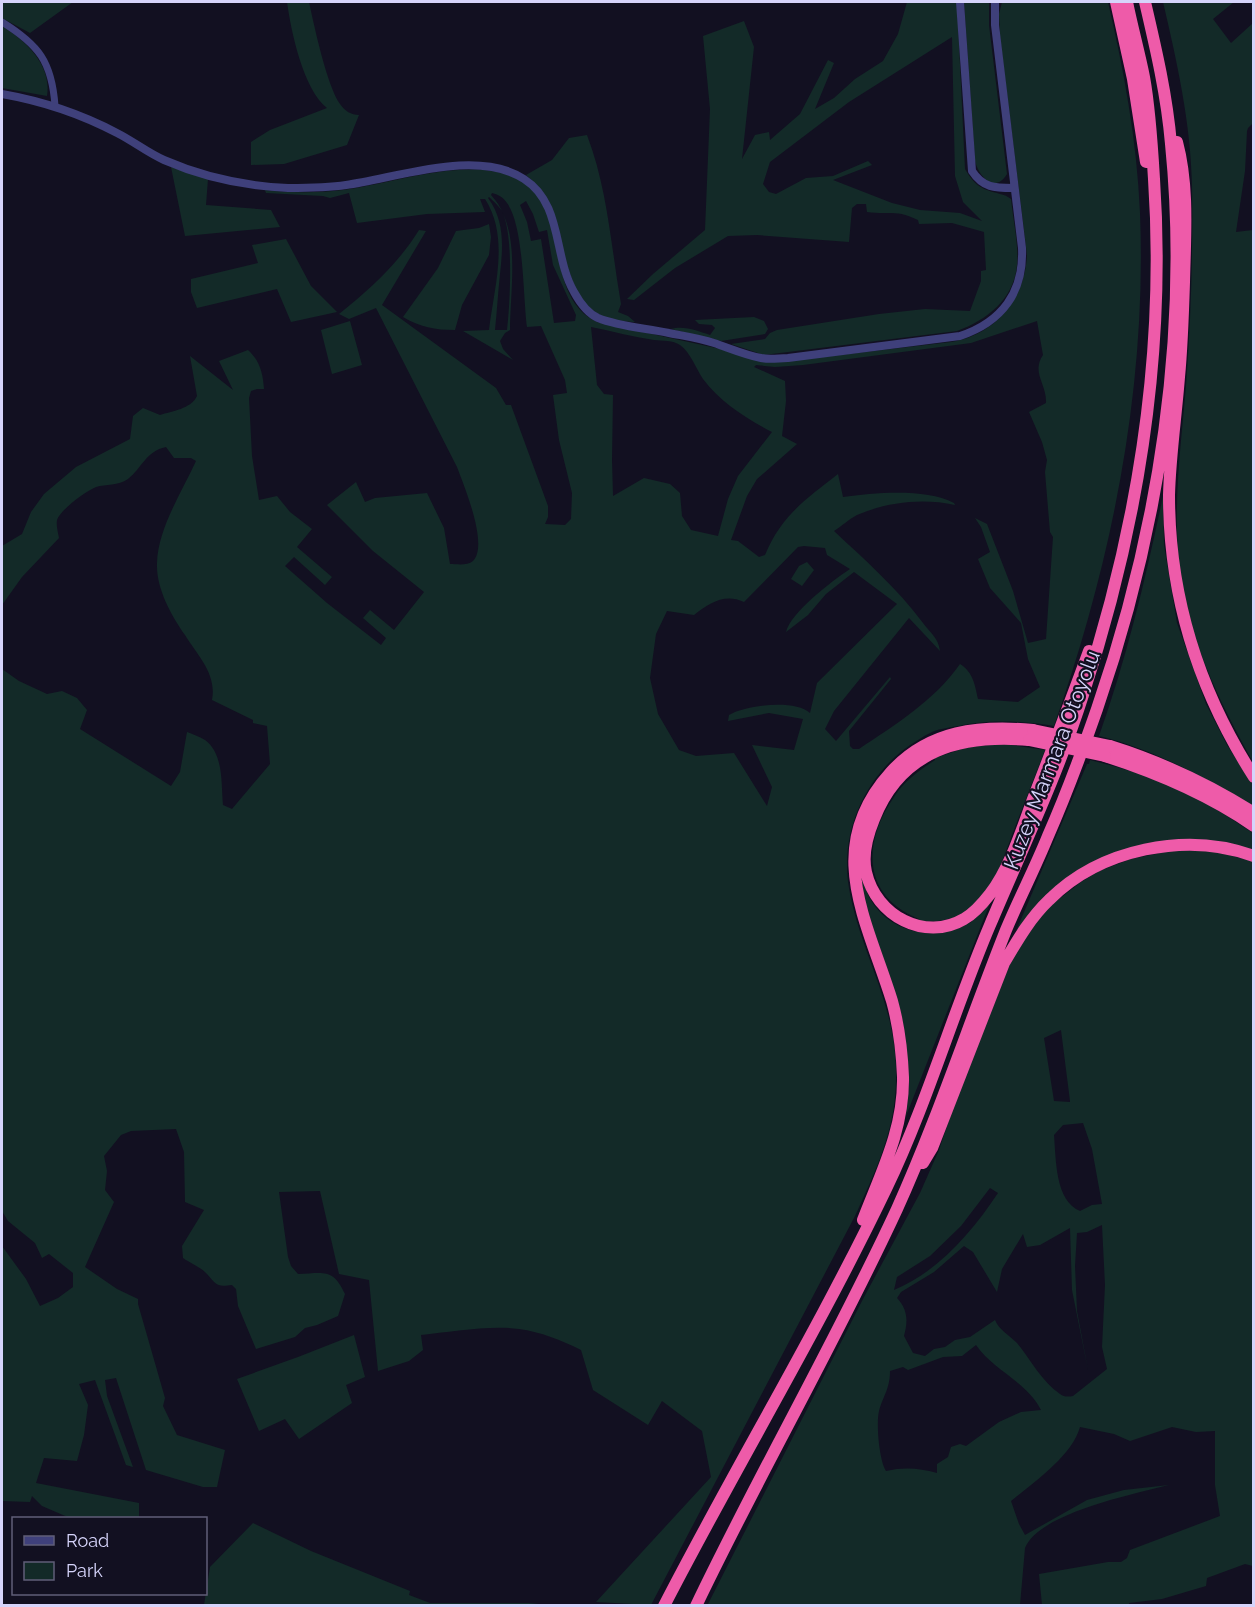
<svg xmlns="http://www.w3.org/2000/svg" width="1255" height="1607" font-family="Raleway,sans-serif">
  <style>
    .green { fill: #132a28; fill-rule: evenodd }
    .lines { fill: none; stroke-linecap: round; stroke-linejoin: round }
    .minor { stroke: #3f407b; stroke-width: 7 }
    .tertiary { stroke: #3f407b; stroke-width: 8 }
    .motorway { stroke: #ee5ba9; stroke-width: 12 }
    .motorway-bridge { stroke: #ee5ba9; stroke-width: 12 }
    .labels { text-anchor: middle; stroke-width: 4.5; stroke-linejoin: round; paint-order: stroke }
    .street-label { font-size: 21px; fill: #d6d4fb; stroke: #121021 }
  </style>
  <rect width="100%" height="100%" fill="#121021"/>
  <path class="green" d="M2 2H73L30 33 2 18Z
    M287 2H309C314 25 327 86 340 104 345 111 351 115 359 115L347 145 284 164 251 165V142L270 130 327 108C303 89 291 31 287 2Z
    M907 2H957L965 169C974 184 980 189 997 193 1003 195 1006 195 1011 199 1013 219 1019 246 1017 265 1014 299 987 320 957 331L764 355 731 344 765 339 770 333 777 330 879 314 925 309 970 311 981 281V271L986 270 984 232 952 223 919 224 918 220C896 209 889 215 867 212L866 204H857L852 208 849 242 757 235 728 236 675 268 634 300 627 299 653 274 705 230 710 109 703 36 744 21 754 47 742 159 755 135 769 132 770 140 800 114 828 60 834 63 815 109 834 98 855 79 883 61 898 34ZM952 37 955 176 963 202 982 221 960 213 920 210 892 203 833 180 872 165 868 161 833 176 806 178 776 194 769 192 763 184 770 162 849 102Z
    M964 2H989V25L1007 174C995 194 979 177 975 161Z
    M1002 2H1108C1124 71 1137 141 1140 213 1147 388 1112 561 1054 726 1030 722 1003 720 977 723 966 724 953 727 942 729 934 730 924 736 918 740 867 770 839 831 849 888 860 953 896 1003 896 1073 897 1127 877 1168 855 1216L651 1605 596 1602 711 1477 702 1431 662 1401 648 1425 593 1390 581 1350C561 1340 541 1332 519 1329 490 1325 450 1332 421 1335L423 1350 409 1361 378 1371 369 1280 339 1274 320 1191 279 1192 288 1257 291 1266 298 1274C324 1273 333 1268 345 1294L338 1316 317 1325 305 1328 295 1337 256 1349 238 1306 236 1289 232 1285C216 1287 217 1285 207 1274 202 1268 190 1263 183 1258L182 1246 204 1210 185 1202 184 1152 176 1129 131 1131 121 1135 104 1156 107 1171 105 1190 114 1202 85 1267 117 1289 138 1299V1304L165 1398 163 1406 177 1435 225 1450 217 1487H203L146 1470 116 1378 105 1380 107 1396 133 1467 126 1465 95 1380 79 1384 88 1405 84 1435 77 1461 44 1458 36 1483 139 1503V1518H70L42 1506 32 1496 30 1502 2 1501V1246L26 1279 40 1306 58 1298 73 1287V1273L49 1254 42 1258 35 1243 8 1221 2 1211V669L19 681 47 694 62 691 77 698 87 710 80 729 171 786 180 772 187 732C193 734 200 737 205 740 224 754 221 784 223 805L232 809 270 764 267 726 253 723V720L212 700C217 674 198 656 185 635 171 615 156 588 157 563 158 528 182 492 196 461L191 458H174L166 447C146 451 142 468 128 479 118 486 106 484 96 487 86 491 60 510 57 520 56 526 58 532 59 538L22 577 2 605V546L22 534 31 512 44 494 76 467 130 439 133 416 143 408 160 415C172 411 191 409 197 396L190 356 233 390 219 361 248 350C260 361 263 374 264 389H257L251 391 249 398 252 456 259 500 277 496 290 512 312 529 297 547 332 577 325 585 294 557 285 566 327 603 381 645 386 638 363 618 370 610 394 630 424 592 373 551 327 505 356 482 365 502 375 498 427 493 444 528 450 564C457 564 467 566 473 561 489 545 464 486 457 467L376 308 349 319 339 314C370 289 398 264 419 230L426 231 382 305 496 388 506 405H511L548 506V517L545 524 565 525 571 519 572 493 559 440 553 395 567 393 565 380 541 326 527 327C523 297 524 226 507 203 503 197 499 195 492 193L491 195C522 228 510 288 510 330L505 333 500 341 503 349 513 360 463 331 489 330C494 287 510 238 485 199H480L485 212 427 214 357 223 349 193 330 198 323 196 266 193 265 190C290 193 318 193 343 190 396 184 483 149 530 187 567 218 546 299 597 322L780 362 951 342C995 335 1025 299 1027 255L1000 37 999 14ZM489 197C494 202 499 206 502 211 514 235 510 303 507 330H495C497 311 498 292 500 274 503 247 505 221 488 198ZM526 201 533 214 539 232 547 230 553 265 576 315 575 321 554 323 541 239 531 241 527 222 520 205ZM1037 321 1043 355C1031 373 1047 384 1046 403L1029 412 1042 442 1047 460 1045 472 1050 532 1053 537 1046 639 1028 643 1013 591 987 524 975 518 981 527 990 552 978 559 990 588 1021 623 1028 659 1040 687 1018 702 978 699C975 685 973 672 960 664 934 701 896 724 859 749H853L850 746 849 731 891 679 890 677 836 741 825 729 834 711 909 618 940 651C938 637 931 634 923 623 897 588 866 561 834 531 842 526 849 519 857 515 887 502 923 498 955 505L954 503C925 488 875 493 843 497L838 474C806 499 781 516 765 555L759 557 738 541 731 540 747 496 757 479 797 444 782 436 786 401 785 381 754 367 756 365 775 367 803 365 971 343ZM591 327C612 331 633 337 654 340 663 341 673 340 680 345 691 353 696 369 703 379 720 402 747 419 772 432L738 476 728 499 718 536 691 530 682 516 680 493 670 484 644 478 613 496 612 460 613 395 604 394 597 385ZM804 546 825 548 827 555 850 569C832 581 791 612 786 632L808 615 826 594 854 572 897 604 817 683 810 713C795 699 746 705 729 715L728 721 769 713 803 719 794 750 752 745 772 787 767 806 734 753 696 756 679 750 658 714 650 678 656 634 667 611 694 615C709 603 725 593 744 602L798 547Z
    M1163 2H1234L1213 19 1231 43 1253 23V123L1248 128 1247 131 1245 171 1236 232 1253 230V762C1218 699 1187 636 1179 563 1173 503 1181 445 1186 386 1191 320 1193 252 1192 186 1191 124 1177 62 1163 2Z
    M2 26C26 41 52 65 47 96L2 88Z
    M587 135C608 190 611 247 621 304L618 312 628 316 635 322C609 321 591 315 577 293L538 186 526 175 552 160 569 138Z
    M171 167 208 179 206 205 271 210 280 227 185 236Z
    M489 224 491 237 489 255 462 305 455 330C435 330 420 327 403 317L438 268 456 231 479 228Z
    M286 239 311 286 337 312 291 322 277 289 197 308 191 292V279L258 263 252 245Z
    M754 317 764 321 768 329 765 334 721 341 671 329C683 325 699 331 710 335L715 328 712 325 699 324 695 320Z
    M350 321 362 365 332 374 321 330Z
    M1163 496 1164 545 1177 623 1206 704 1227 745 1253 785V807C1205 777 1153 749 1099 736 1127 657 1146 577 1163 496Z
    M807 562 814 570 802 586 791 579 799 566Z
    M1005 744 1045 750C1035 776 1025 801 1015 827 1005 853 996 885 975 905 959 919 940 923 919 921V919C862 896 862 843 894 797 904 781 920 770 935 760V758L968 747Z
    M1090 760C1118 767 1146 775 1173 786 1201 798 1228 817 1253 833V851L1146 845 1042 901 1016 931 1087 764H1089Z
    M1207 850 1253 861V1566L1245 1564 1207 1578 1206 1586 1162 1599 1129 1603V1605H1042L1039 1574 1108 1562H1121L1127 1558 1130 1550 1220 1516 1215 1485V1431L1196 1432 1172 1427 1130 1441 1114 1434 1080 1427C1072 1456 1034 1482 1011 1501L1019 1524 1025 1535 1087 1500 1124 1490 1169 1485C1134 1494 1039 1513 1025 1548L1020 1605 707 1606 863 1299 920 1193 939 1150 955 1102 1014 954 1037 921 1050 906 1081 882 1099 871 1131 859 1170 851ZM1061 1030 1070 1101V1102L1054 1101 1044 1038ZM1083 1123 1092 1149 1102 1204 1092 1205 1080 1211C1055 1201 1056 1159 1054 1135L1063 1125ZM990 1188 998 1193C972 1232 938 1272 894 1290L897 1277 930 1256 961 1226ZM1102 1225 1105 1285 1102 1347 1107 1369 1073 1396C1068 1397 1064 1397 1060 1394 1042 1382 1031 1360 1017 1343 1009 1335 999 1330 995 1320L970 1337 955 1340 945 1347 934 1349 925 1356 913 1353 904 1336C908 1321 908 1310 897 1298L901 1292 934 1272 964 1246 973 1252 997 1292 1002 1269 1023 1234 1027 1247 1040 1245 1070 1228 1072 1290 1088 1370 1077 1311 1075 1266 1077 1233 1087 1232ZM976 1345C993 1370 1027 1382 1041 1410L1021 1412 999 1422 966 1446 960 1444 951 1447 948 1457 937 1464V1473C919 1468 904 1467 886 1471 879 1460 876 1423 879 1411 883 1396 890 1389 890 1371L903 1367 908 1370 943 1357 962 1356Z
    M860 870C863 882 867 895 874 905 896 935 939 941 971 922 978 917 984 909 990 903L906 1116 909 1086 905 1033 900 1009 863 899Z
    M354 1335 365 1377 346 1385 352 1403 299 1439 285 1419 259 1431 237 1379 298 1357Z
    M253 1523 311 1551 410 1591 409 1595 430 1603H529L549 1605H204L210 1567Z"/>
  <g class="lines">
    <path class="minor" d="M2 22C39 45 52 62 55 106"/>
    <path class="tertiary" d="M960 2 972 171C983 188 995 188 1013 188
      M2 94C42 101 81 114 117 133 133 141 148 153 164 160 203 177 245 186 288 188 307 188 327 188 346 185 397 178 477 148 524 179 563 204 553 256 574 292 580 303 587 313 598 318 620 327 647 328 669 333 684 336 699 338 714 343 729 348 745 355 761 358 770 360 779 358 788 358L960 336C1002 322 1024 292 1022 248L995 25V2"/>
    <path class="motorway" d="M1116 2 1133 79 1146 162
      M1177 142C1189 187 1185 236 1184 282 1183 314 1182 346 1179 377 1176 416 1170 456 1169 495 1169 597 1199 691 1254 777
      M1029 740C961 734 901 750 874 819 867 836 862 855 866 872 876 916 925 942 964 919 975 913 983 903 990 894 1010 868 1022 829 1033 799 1052 750 1071 700 1089 651
      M1110 746C1161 762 1208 784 1254 813
      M1105 756C1158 773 1208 794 1254 826
      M923 1163 932 1148 1004 963C1017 941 1030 918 1049 900 1100 849 1186 831 1254 856
      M863 1220C881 1173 904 1129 903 1077 902 1052 899 1026 892 1001 867 920 822 848 891 772 929 730 980 725 1033 730
      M664 1606C736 1466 818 1331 886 1189 927 1104 953 1012 990 925 1022 849 1058 774 1083 695 1138 527 1166 356 1154 179 1152 145 1150 110 1144 77 1139 52 1132 27 1127 2
      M696 1606C760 1472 835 1343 897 1209 938 1118 969 1023 1006 930 1019 899 1035 868 1048 836 1066 795 1082 752 1097 709 1159 530 1190 333 1171 144 1167 96 1156 49 1145 2"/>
    <path class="motorway-bridge" d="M1033 730 1110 746
      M1029 740 1105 756"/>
  </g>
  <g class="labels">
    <g class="street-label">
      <text transform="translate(1052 760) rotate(-69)" y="7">Kuzey Marmara Otoyolu</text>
    </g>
  </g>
  <rect width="1255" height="1607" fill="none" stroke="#d6d4fb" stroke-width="6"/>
  <rect x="12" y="1517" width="195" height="78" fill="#121021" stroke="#605e78" stroke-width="1.5"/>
  <rect x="24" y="1536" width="30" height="9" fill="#3f407b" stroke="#605e78" stroke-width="1.5"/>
  <text x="66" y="1547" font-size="18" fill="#d6d4fb">Road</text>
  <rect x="24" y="1562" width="30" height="18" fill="#132a28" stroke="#605e78" stroke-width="1.5"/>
  <text x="66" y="1577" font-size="18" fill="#d6d4fb">Park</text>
</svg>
